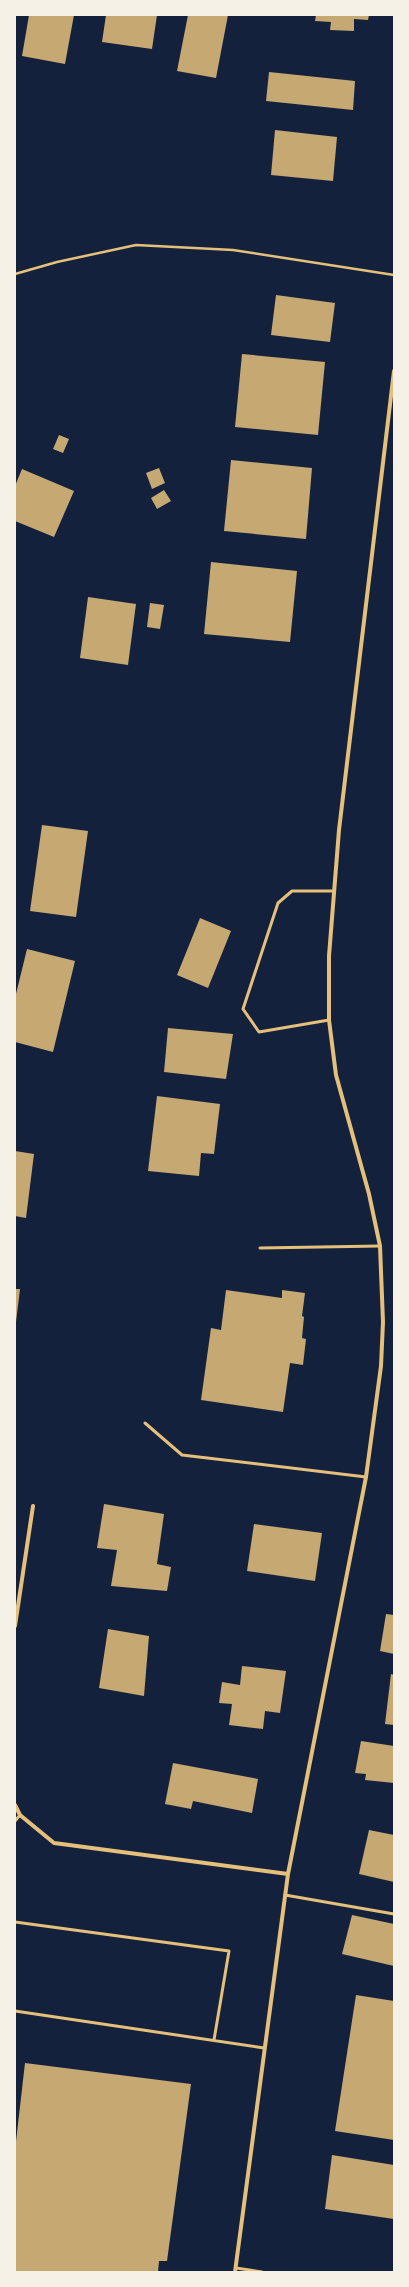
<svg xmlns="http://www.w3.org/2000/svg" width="409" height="2287" font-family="Quicksand,sans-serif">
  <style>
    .building { fill: #c6a872 }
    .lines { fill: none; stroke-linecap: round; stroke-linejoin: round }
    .path { stroke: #e5c07b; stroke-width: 2.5 }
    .service { stroke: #e5c07b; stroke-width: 3 }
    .minor { stroke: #e5c07b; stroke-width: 4 }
  </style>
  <rect width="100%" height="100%" fill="#14213d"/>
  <path class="building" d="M29 15H74L65 64 22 56Z
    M106 15H157L152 49 102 42Z
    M188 15H228L216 78 177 71Z
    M316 15H369L368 20 354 19V31L330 30 331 22 315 21Z
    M269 72 355 81 353 110 266 101Z
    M275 130 337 137 333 181 271 175Z
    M276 295 335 303 330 342 271 335Z
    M242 354 325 362 318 435 235 427Z
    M59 435 69 439 63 453 53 449Z
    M231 460 312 468 306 539 224 531Z
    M159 468 165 483 152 489 146 473Z
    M22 469 74 491 54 537 15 521V486Z
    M164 490 171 501 157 509 151 498Z
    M211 562 297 571 290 642 204 634Z
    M88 597 136 604 128 665 80 658Z
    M150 603 164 605 160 629 147 627Z
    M42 825 88 831 76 917 30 911Z
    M200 918 231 931 208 988 177 975Z
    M27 949 75 961 53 1052 15 1042V998Z
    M168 1028 233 1034 226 1079 164 1072Z
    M157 1096 220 1104 214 1154 201 1153 199 1176 148 1171Z
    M15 1151 34 1154 26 1218 15 1216Z
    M15 1289H20L16 1322H15Z
    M226 1290 282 1298V1290L305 1293 302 1316 304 1317 302 1338 306 1339 303 1365 290 1363 283 1412 201 1400 211 1328 221 1330Z
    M104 1504 164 1514 157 1564 171 1567 167 1591 111 1586 117 1550 97 1548Z
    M254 1524 322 1533 315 1581 247 1571Z
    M386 1614 394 1615V1654L380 1651Z
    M108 1629 149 1636 144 1696 99 1688Z
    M242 1666 286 1671 280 1713 265 1711 263 1729 229 1725 232 1704 219 1703 222 1682 240 1685Z
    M391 1674 394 1675V1725L385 1724Z
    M361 1741 394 1746V1783L365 1780 366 1774 355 1773Z
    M173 1763 258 1779 252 1813 193 1801 191 1809 165 1804Z
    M369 1830 394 1835V1882L359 1874Z
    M352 1915 394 1924V1966L342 1954Z
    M356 1995 394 2001V2140L335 2131Z
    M25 2063 191 2084 167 2261H159L158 2272H15V2150Z
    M332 2155 394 2165V2219L325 2209Z"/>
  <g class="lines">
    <path class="path" d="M15 274 57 262 136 245 233 250 394 275"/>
    <path class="service" d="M329 1020 259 1032 243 1009 278 903 292 891H334
      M260 1248 380 1246
      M145 1423 182 1455 366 1477
      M15 1821 20 1815
      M285 1895 394 1914
      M15 1922 229 1951 214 2040
      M15 2011 264 2048
      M236 2268 262 2272"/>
    <path class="minor" d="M15 1626 33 1506
      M15 1805 20 1815 54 1843 288 1874
      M235 2272 288 1874 366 1477 381 1366 383 1322 380 1246 369 1194 336 1075 329 1020V956L339 830 394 371"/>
  </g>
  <rect width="409" height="2287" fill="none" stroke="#f6f1e7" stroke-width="32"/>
</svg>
